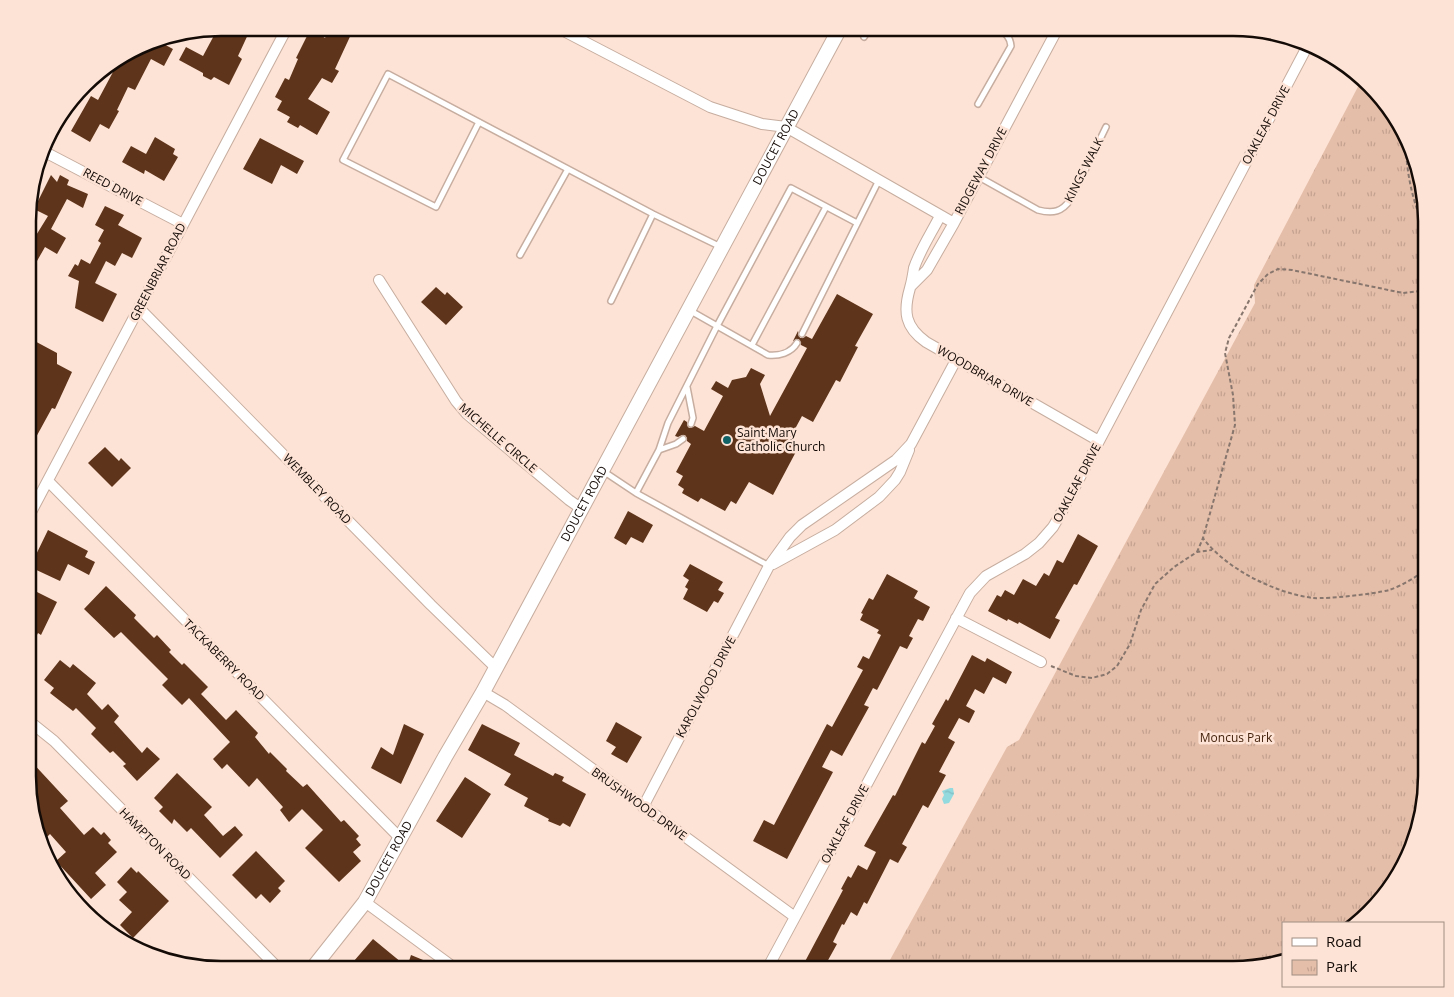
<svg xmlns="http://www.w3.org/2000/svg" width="1454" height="997" font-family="'Open Sans',sans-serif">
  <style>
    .park { fill: url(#park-tufts) }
    .water { fill: url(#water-ripples) }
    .building { fill: #5e341a }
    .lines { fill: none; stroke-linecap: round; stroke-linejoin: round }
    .lane-casing { stroke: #c6ad9f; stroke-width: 8 }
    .street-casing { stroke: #c6ad9f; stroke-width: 12 }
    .secondary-casing { stroke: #c6ad9f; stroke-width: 16 }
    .path { stroke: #87766d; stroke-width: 2; stroke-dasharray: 4 2.5; stroke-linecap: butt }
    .lane { stroke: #fff; stroke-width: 5 }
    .street { stroke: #fff; stroke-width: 10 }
    .secondary { stroke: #fff; stroke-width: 14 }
    .poi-dot { fill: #116267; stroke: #fde3d5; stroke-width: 2 }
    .labels { text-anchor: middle; stroke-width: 5; stroke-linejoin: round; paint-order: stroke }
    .street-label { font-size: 12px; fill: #140b07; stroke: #fde3d5 }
    .poi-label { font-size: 12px; fill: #140b07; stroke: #fde3d5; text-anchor: start }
    .park-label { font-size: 12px; fill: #401f09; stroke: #fde3d5 }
    .rim { fill: none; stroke: #140b07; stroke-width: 2.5 }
  </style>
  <defs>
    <pattern id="park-tufts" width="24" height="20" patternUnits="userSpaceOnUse" patternTransform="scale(1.25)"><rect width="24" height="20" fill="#e5bea9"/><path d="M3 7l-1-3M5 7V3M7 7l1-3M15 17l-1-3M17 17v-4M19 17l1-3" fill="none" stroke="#c4a290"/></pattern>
    <pattern id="water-ripples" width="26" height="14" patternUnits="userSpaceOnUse" patternTransform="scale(1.25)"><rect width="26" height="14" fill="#93dadf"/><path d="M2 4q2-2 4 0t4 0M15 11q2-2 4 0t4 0" fill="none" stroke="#7ebabe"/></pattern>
  </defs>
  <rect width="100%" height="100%" fill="#fde3d5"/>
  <path class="park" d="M1361 81 1406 135 1426 209V788L1416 838 1387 894 1351 923H1283V958L1233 969H885L1007 747 1019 740 1255 303 1254 285Z"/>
  <path class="water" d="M950 788H953L954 794 949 803 944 804 942 799 944 795 942 791Z"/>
  <path class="building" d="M218 28H251L238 56 242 59 229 85 214 77 211 80 203 76V73L179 60 186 47 203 56Z
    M330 28H354L335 69 339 71 332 83 322 78 308 99 330 112 317 135 300 125 298 128 287 122 290 117 277 110 282 101 275 97 285 78 289 80 298 59 296 58 307 36 310 37 313 30 325 38Z
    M156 40 173 49 164 66 151 59 135 90 128 87 117 110 119 111 109 129 100 124 90 142 71 131 91 96 98 100 113 72 106 68 147 42Z
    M155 137 175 149 173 154 178 157 164 181 145 170 144 174 122 162 131 146 146 154Z
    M260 138 304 161 297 174 281 165 272 184 243 169Z
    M51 175 57 182 60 175 69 180 67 185 88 194 83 208 67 199 51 229 66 238 57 254 45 247 29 275V234L35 237 48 216 34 209Z
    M105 206 124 215 118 225 142 238 132 258 122 253 115 266 106 261 95 283 117 294 103 322 75 308 79 281 68 276 75 264 78 266 81 259 90 264 101 243 98 241 104 230 95 225Z
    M436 287 445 295 447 292 463 307 446 325 421 302Z
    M837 294 873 314 855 346 858 347 840 382 836 380 813 422 802 416 789 440 799 446 773 495 749 482 736 504 731 501 725 511 701 498 698 502 682 493 684 489 678 485 683 476 676 472 691 444 687 441V438L685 435H682L678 437 675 436 684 420 687 422V425L689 428 695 426 704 431 723 396 711 389 716 381 728 388 732 380 746 377 751 368 765 375 760 384 770 416 807 348 801 345 799 339 793 341 798 331 800 338H803L806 336 812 339Z
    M29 338 57 353V364L72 372 55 409 52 408 29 450Z
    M105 447 119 461 121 458 131 468 112 487 88 463Z
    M628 511 653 525 643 543 631 537 626 545 614 538Z
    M48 530 88 551 85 557 95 562 89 575 68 564 60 581 30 567Z
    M1078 534 1098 546 1077 585 1074 584 1055 618 1060 620 1050 639 1019 622 1018 624 1008 619 1007 621 988 611 997 595 1001 597 1005 590 1014 595 1023 579 1036 586 1044 573 1049 576 1057 560 1063 563Z
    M690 564 723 582 718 590 724 593 718 603 714 601 707 612 683 599 688 589 685 587 689 580 683 576Z
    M887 574 918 591 914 598 930 607 923 621 918 619 909 636 913 638 907 649 900 646 877 690 873 688 864 705 869 707 842 756 831 750 822 767 833 772 787 859 753 841 764 820 774 825 827 724 832 727 863 670 857 667 863 656 869 659 881 635 877 633 879 630 860 620 863 614 861 613 869 598 873 600Z
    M106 586 136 615 134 618 154 638 157 635 171 650 169 652 182 665 184 663 208 687 201 694 226 720 236 710 258 733 255 737 269 754 270 752 287 769 286 771 303 787 307 784 341 822 344 820 359 836 356 839 361 845 353 852 361 861 339 882 305 848 323 830 302 809 289 822 280 810 283 807 257 778 249 787 227 764 222 769 213 759 230 742 189 698 182 705 162 685 168 679 121 632 114 638 84 609Z
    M29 588 57 602 41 635 38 633 29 650Z
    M972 655 985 662 987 658 1012 672 1006 684 993 677 984 694 975 689 966 706 975 711 969 723 959 718 948 738 955 742 939 772 946 775 928 808 923 805 902 844 907 847 898 863 890 859 867 904 864 902 857 916 851 912 844 925 842 924 833 942 837 944 827 962 841 969H801L843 890 841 889 848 876 851 878 858 865 867 870 876 852 864 846 893 795 895 796 922 742 925 744 935 726 932 724 946 699 948 701Z
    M60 660 70 668 73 664 96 683 87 694 102 710 108 704 119 716 114 722 142 753 147 747 160 759 137 781 123 766 126 764 113 751 110 753 91 734 96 728 76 708 73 711 50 693 54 688 44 680Z
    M616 722 642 737 627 763 611 754 616 747 606 741Z
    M404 724 424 734 401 784 371 768 381 747 393 755Z
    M482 724 520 743 514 755 553 776 555 773 564 777 562 781 586 794 570 827 563 823 560 826 548 821 549 819 524 806 528 798 504 785 511 774 468 750Z
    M29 759 68 801 60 808 84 835 93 827 101 835 104 832 111 840 108 843 117 852 95 873 106 885 91 899 56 861 66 852 50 834 46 838 40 832 31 807 34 804 29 799Z
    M177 773 212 807 204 815 223 836 235 826 243 835 220 858 191 828 187 832 174 819 172 824 159 811 163 807 154 798Z
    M465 777 491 794 462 838 436 821Z
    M256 851 285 881 278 888 281 891 270 903 261 894 256 899 232 875Z
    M131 867 137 873 138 871 169 901 133 938 120 925 132 912 119 900 127 892 117 882Z
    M373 939 407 967 411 955 445 969H347Z"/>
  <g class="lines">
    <defs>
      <path id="lane" d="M864 37 869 28
        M978 104 1011 46C1010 35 1004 33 996 28
        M479 122 436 207 343 160 388 74 653 214 721 247
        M979 177 1038 210C1053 214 1062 212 1071 199L1106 127
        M520 255 568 169
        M611 301 653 214
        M689 310 768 355C779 356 791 353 797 343
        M802 334 879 180
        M752 345 826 207
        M687 387 693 418 691 424
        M659 450 676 444 683 439
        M603 471 636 493
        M769 566 636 493 659 450 668 423 717 326 791 188 857 223"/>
      <path id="street" d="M558 28 710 107 762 124 786 127 954 223
        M43 151 183 224
        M940 216C932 232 920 250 914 268 913 275 912 281 910 288 903 312 905 327 926 342L1099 441
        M379 280 456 401 467 414 569 500 582 509
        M911 286 927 270 954 223 1058 28
        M140 309 431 605 496 668
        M48 481 400 838
        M29 516 287 28
        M773 564 835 530 879 497 895 480 900 472 909 450
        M956 618 1041 662
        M483 692 505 705 795 917
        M29 721 54 741 279 969
        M643 807 769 566 790 537 802 525 896 460 911 444 956 360
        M365 902 456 969
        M767 969 970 593 986 576 1025 554 1039 543 1053 527 1060 515 1308 45"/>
      <g id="secondary">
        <path id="s1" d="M312 969 365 902 445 757 483 692 840 28"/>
      </g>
    </defs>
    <use href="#lane" class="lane-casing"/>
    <use href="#street" class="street-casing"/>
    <use href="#secondary" class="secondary-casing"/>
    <path class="path" d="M1406 135C1405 169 1412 201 1426 232
      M1426 288 1420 291 1403 293 1292 270 1278 269 1268 274 1258 284 1229 338 1225 353 1233 395 1235 425 1203 538C1226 569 1275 593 1313 598 1327 599 1375 594 1389 590 1401 586 1417 577 1426 569
      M1197 552 1203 538
      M1051 666 1076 676 1092 678 1107 674 1117 666 1130 644 1141 610 1155 584 1174 567 1197 552 1212 550
      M1423 803C1419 789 1420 773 1426 760"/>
    <use href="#lane" class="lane"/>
    <use href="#street" class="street"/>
    <use href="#secondary" class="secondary"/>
  </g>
  <circle class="poi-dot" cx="727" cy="440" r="5"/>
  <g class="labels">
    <g class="street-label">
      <text transform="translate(1266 125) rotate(-62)" y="4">OAKLEAF DRIVE</text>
      <text dy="4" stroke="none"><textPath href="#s1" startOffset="945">DOUCET ROAD</textPath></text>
      <text transform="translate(1084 170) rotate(-63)" y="4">KINGS WALK</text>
      <text transform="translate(981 171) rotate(-62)" y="4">RIDGEWAY DRIVE</text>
      <text transform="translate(113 187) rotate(28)" y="4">REED DRIVE</text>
      <text transform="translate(158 272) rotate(-63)" y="4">GREENBRIAR ROAD</text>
      <text transform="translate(985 376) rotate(30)" y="4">WOODBRIAR DRIVE</text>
      <text transform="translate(498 438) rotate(41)" y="4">MICHELLE CIRCLE</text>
      <text transform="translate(1077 483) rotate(-62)" y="4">OAKLEAF DRIVE</text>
      <text transform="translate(317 489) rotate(46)" y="4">WEMBLEY ROAD</text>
      <text dy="4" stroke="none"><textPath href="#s1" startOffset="540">DOUCET ROAD</textPath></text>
      <text transform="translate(224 660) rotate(45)" y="4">TACKABERRY ROAD</text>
      <text transform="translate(706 687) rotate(-62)" y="4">KAROLWOOD DRIVE</text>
      <text transform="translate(639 804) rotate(36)" y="4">BRUSHWOOD DRIVE</text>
      <text transform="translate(845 824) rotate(-62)" y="4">OAKLEAF DRIVE</text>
      <text transform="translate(155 844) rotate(45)" y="4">HAMPTON ROAD</text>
      <text dy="4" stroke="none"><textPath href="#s1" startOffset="135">DOUCET ROAD</textPath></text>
    </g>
    <g class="poi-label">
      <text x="737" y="437">Saint Mary<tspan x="737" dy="14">Catholic Church</tspan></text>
    </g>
    <g class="park-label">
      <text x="1236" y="742">Moncus Park</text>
    </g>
  </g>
  <path d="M0 0H1454V997H0ZM221 36H1233A185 185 0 0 1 1418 221V776A185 185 0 0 1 1233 961H221A185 185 0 0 1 36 776V221A185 185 0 0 1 221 36Z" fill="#fde3d5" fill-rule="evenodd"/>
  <path class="rim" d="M221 36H1233A185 185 0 0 1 1418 221V776A185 185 0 0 1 1233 961H221A185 185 0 0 1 36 776V221A185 185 0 0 1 221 36Z"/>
  <rect x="1282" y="922" width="162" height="65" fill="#fde3d5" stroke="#a08d83"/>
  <rect x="1292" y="938" width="25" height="8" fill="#ffffff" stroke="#a08d83"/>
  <text x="1326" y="947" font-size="15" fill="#140b07">Road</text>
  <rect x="1292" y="960" width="25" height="15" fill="url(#park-tufts)" stroke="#a08d83"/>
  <text x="1326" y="972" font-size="15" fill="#140b07">Park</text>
</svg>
